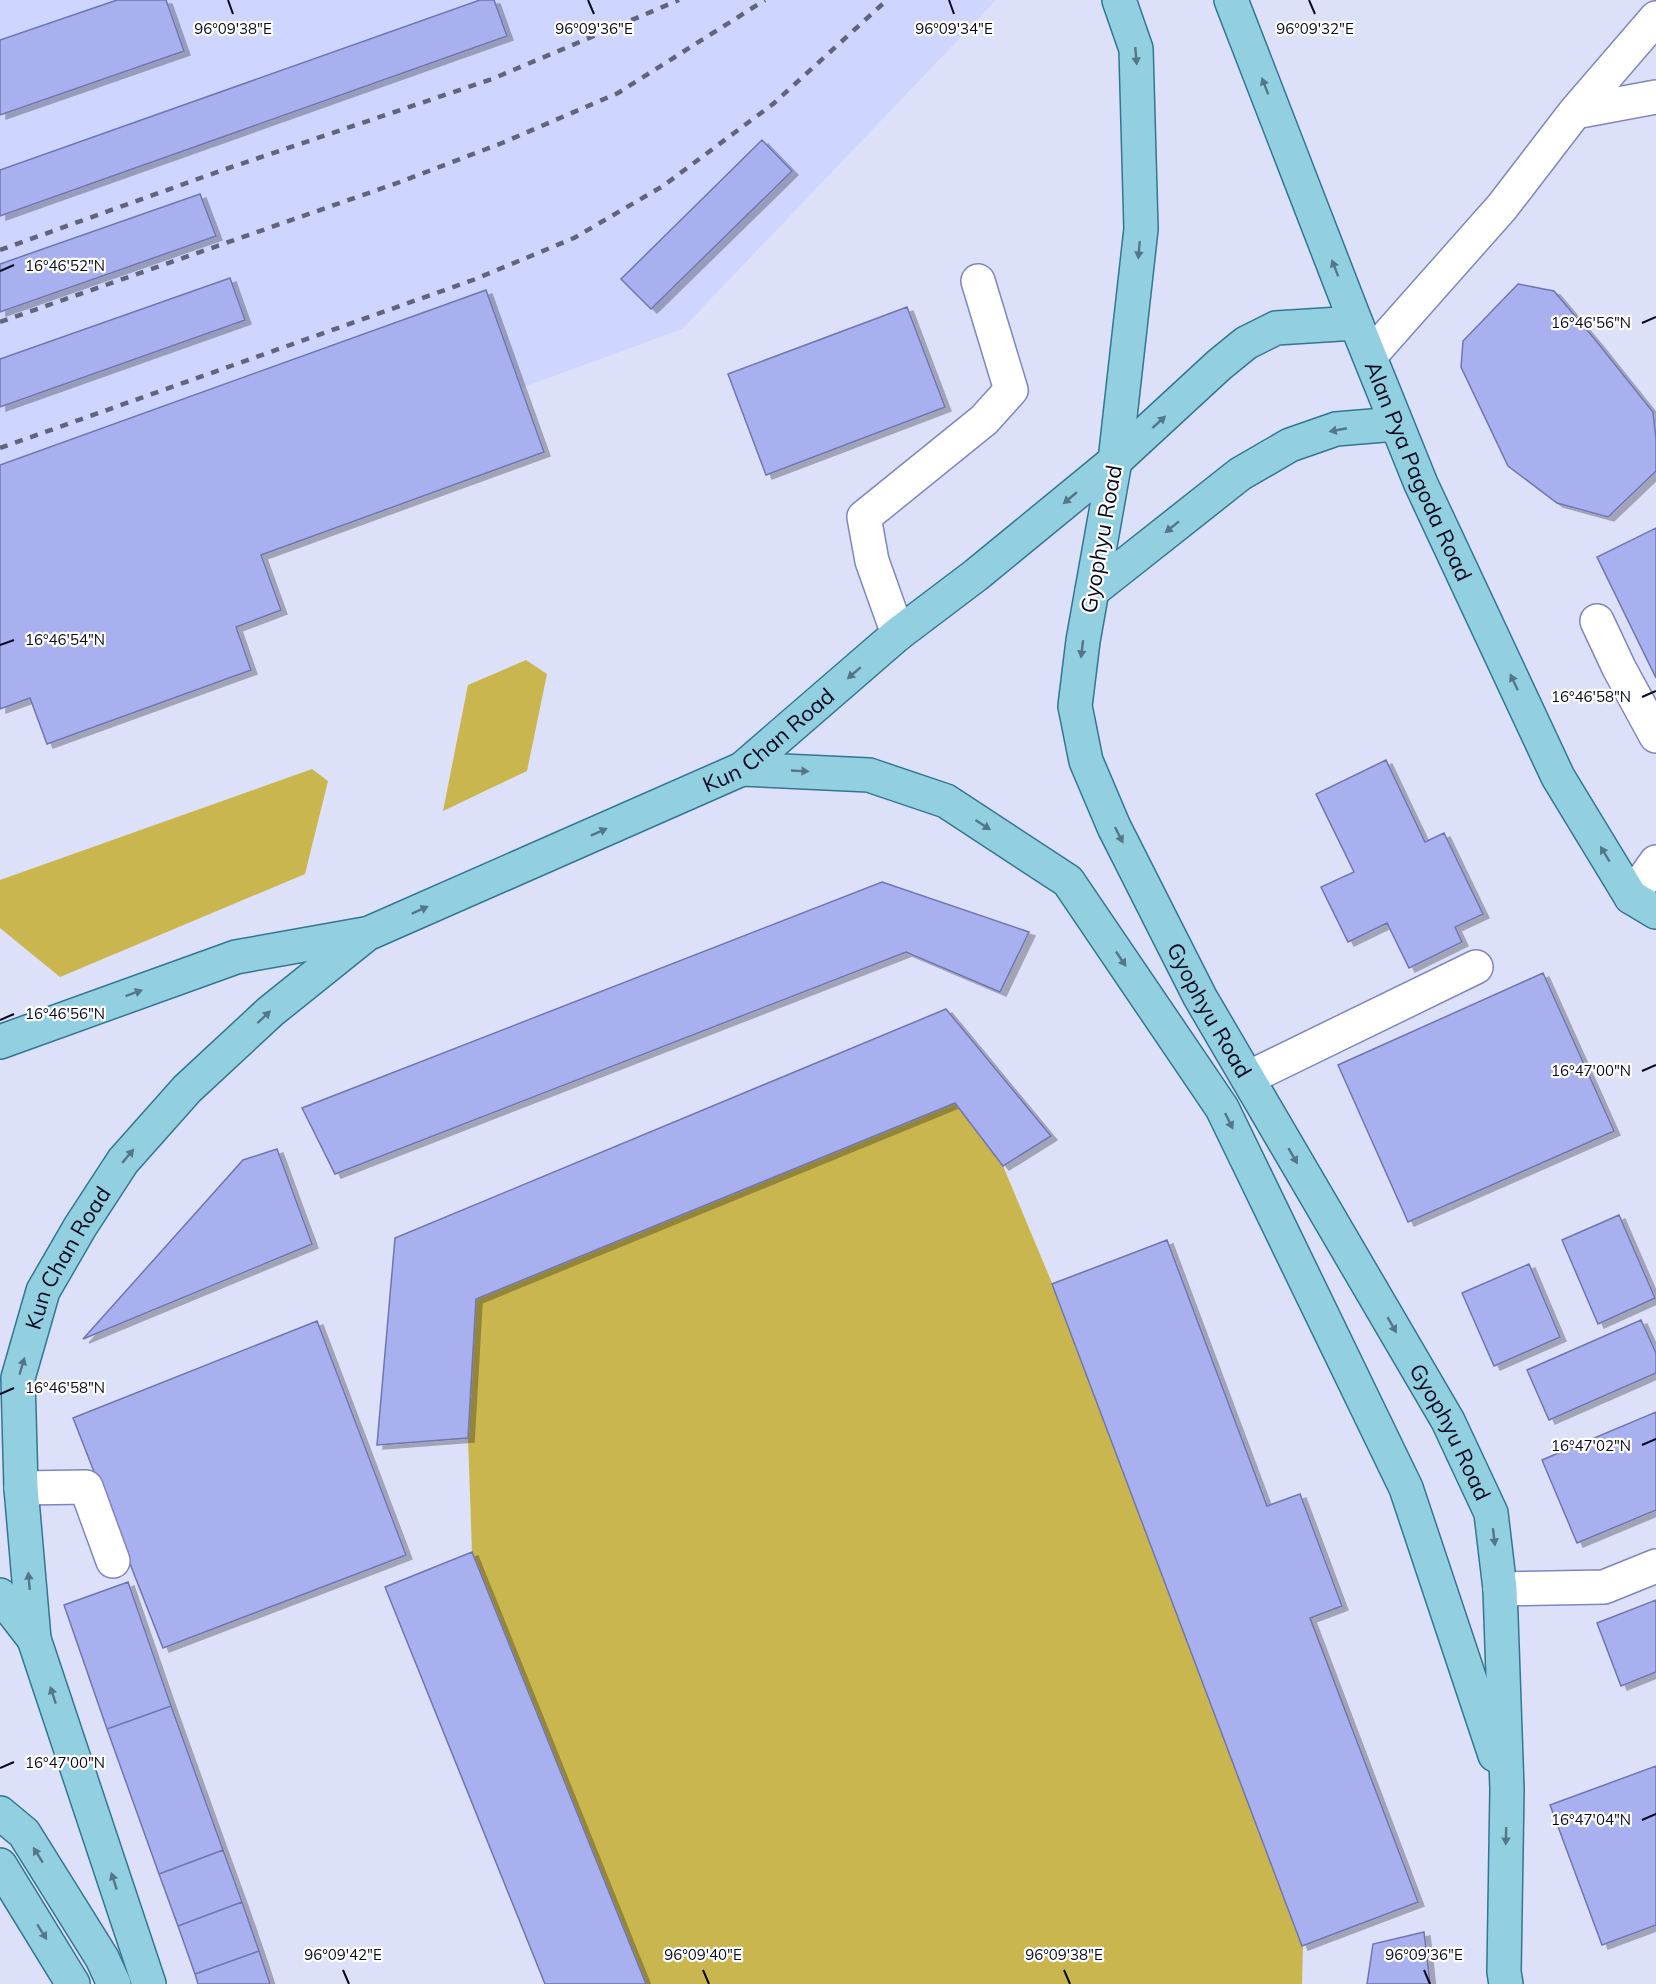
<svg xmlns="http://www.w3.org/2000/svg" width="1656" height="1984" font-family="Mulish,sans-serif">
  <style>
    .built { fill: #ced5fe }
    .green { fill: #c9b64e }
    .building { fill: #a8b0f0; stroke: #7076ae; stroke-width: 1.5; filter: url(#shadow) }
    .lines { fill: none; stroke-linecap: round; stroke-linejoin: round }
    .minor-casing { stroke: #7f86bf; stroke-width: 36 }
    .major-casing { stroke: #337690; stroke-width: 36 }
    .minor { stroke: #fff; stroke-width: 33 }
    .major { stroke: #92d0e1; stroke-width: 33 }
    .rail { stroke: #62647b; stroke-width: 4.5; stroke-dasharray: 8 8; stroke-linecap: butt }
    .oneway { fill: #547689 }
    .ticks { fill: none; stroke: #08091e; stroke-width: 2 }
    .labels { text-anchor: middle; stroke-width: 4.5; stroke-linejoin: round; paint-order: stroke }
    .street-label { font-size: 22px; fill: #08091e; stroke: #fff }
    .ticks-label { font-size: 15px; text-anchor: middle; fill: #08091e; stroke: #fff; stroke-width: 4.5; stroke-linejoin: round; paint-order: stroke }
  </style>
  <defs>
    <filter id="shadow"><feDropShadow dx="6" dy="4" stdDeviation="0" flood-color="#0004"/></filter>
  </defs>
  <rect width="100%" height="100%" fill="#dce0f9"/>
  <path class="built" d="M0 0H996L682 329 0 579Z"/>
  <path class="green" d="M526 660 547 674 527 771 443 811 468 685Z
    M312 769 328 781 305 874 60 977 0 928V880Z
    M946 1009 1051 1136 1003 1166 1052 1283 1167 1240 1267 1506 1300 1494 1342 1606 1311 1618 1418 1902 1303 1946 1302 1984H545L385 1587 472 1552 468 1438 377 1445 395 1238Z"/>
  <path class="building" d="M117 0H166L184 51 0 115V40Z
    M480 0H494L507 36 0 216V170Z
    M762 140 792 171 651 309 621 279Z
    M200 194 216 236 0 312V264Z
    M230 278 245 320 0 407V359Z
    M1518 284 1554 291 1597 342 1653 412 1656 439V471L1608 517 1557 503 1508 466 1461 367 1463 341Z
    M486 290 544 452 261 555 281 610 236 627 251 670 47 744 30 698 0 709V465Z
    M907 307 945 407 766 475 728 374Z
    M1656 528V678L1597 557Z
    M1386 760 1425 842 1444 833 1483 914 1455 927 1462 942 1409 968 1387 923 1348 942 1321 887 1354 872 1316 794Z
    M882 882 1029 932 1000 992 906 952 335 1174 302 1108Z
    M1543 973 1614 1131 1408 1222 1338 1065Z
    M946 1009 1051 1136 1003 1166 955 1103 476 1299 468 1438 377 1445 395 1238Z
    M277 1149 312 1244 83 1339 243 1160Z
    M1619 1215 1655 1298 1598 1324 1562 1240Z
    M1167 1240 1267 1506 1300 1494 1342 1606 1310 1618 1418 1902 1302 1946 1052 1284Z
    M1529 1264 1560 1337 1494 1366 1462 1293Z
    M1641 1320 1656 1353V1373L1549 1420 1527 1370Z
    M317 1321 406 1555 163 1648 73 1418Z
    M1656 1412V1510L1577 1543 1542 1460Z
    M472 1552 646 1984H545L385 1587Z
    M128 1582 171 1706 107 1729 64 1605Z
    M1656 1600V1672L1621 1686 1597 1623Z
    M171 1706 223 1850 159 1874 107 1729Z
    M1656 1766V1925L1602 1945 1550 1805Z
    M223 1850 242 1902 178 1926 159 1874Z
    M242 1902 259 1951 195 1974 178 1926Z
    M1424 1932 1430 1984H1367L1373 1944Z
    M259 1951 270 1984H198L195 1974Z"/>
  <g class="lines">
    <defs>
      <path id="minor" d="M1575 112 1656 97
        M1370 356 1502 207 1575 112 1656 18
        M1597 621 1619 668 1656 736
        M898 634 872 561 864 517 984 420 1011 390 978 281
        M1631 897 1656 862
        M1248 1078 1476 967
        M21 1488 86 1487 113 1561
        M1500 1589 1604 1587 1656 1566"/>
      <g id="major">
        <path id="s1" d="M1119 0 1136 49 1141 229 1115 461 1083 641 1075 706 1086 761 1114 827 1200 997 1448 1421 1491 1513 1500 1589 1507 1789 1504 1972 1506 1984"/>
        <path id="s2" d="M1231 0 1356 323 1421 484 1558 777 1631 897 1656 912"/>
        <path d="M1092 591 1240 474 1290 445 1336 429 1396 424"/>
        <path d="M742 769 869 775 946 801 1068 881 1222 1108 1406 1488 1495 1755"/>
        <path d="M0 1042 236 957 365 934"/>
        <path d="M0 1595 34 1639"/>
        <path d="M0 1813 24 1833 102 1958 114 1984"/>
        <path d="M0 1865 73 1984"/>
        <path id="s3" d="M149 1984 34 1639 21 1488 18 1378 43 1291 80 1227 123 1161 187 1089 271 1011 367 934 742 769 898 634 976 575 1115 461 1219 365 1246 343 1276 328 1356 323"/>
      </g>
    </defs>
    <use href="#minor" class="minor-casing"/>
    <use href="#major" class="major-casing"/>
    <use href="#minor" class="minor"/>
    <use href="#major" class="major"/>
    <path class="rail" d="M0 250 220 171 492 79 679 0
      M0 322 400 182 502 143 618 93 765 0
      M0 448 473 280 574 238 663 186 773 104 887 0"/>
  </g>
  <defs><path id="oneway-solid" d="M-6-.8H1V-3.2L6.5 0L1 3.2V.8H-6Z" transform="scale(1.5)"/></defs>
  <g class="oneway">
    <use href="#oneway-solid" transform="translate(1136 56) rotate(85)"/>
    <use href="#oneway-solid" transform="translate(1265 86) rotate(-111)"/>
    <use href="#oneway-solid" transform="translate(1139 250) rotate(95)"/>
    <use href="#oneway-solid" transform="translate(1335 268) rotate(-111)"/>
    <use href="#oneway-solid" transform="translate(1159 422) rotate(-42)"/>
    <use href="#oneway-solid" transform="translate(1338 430) rotate(169)"/>
    <use href="#oneway-solid" transform="translate(1070 498) rotate(140)"/>
    <use href="#oneway-solid" transform="translate(1172 527) rotate(141)"/>
    <use href="#oneway-solid" transform="translate(1082 649) rotate(97)"/>
    <use href="#oneway-solid" transform="translate(854 673) rotate(139)"/>
    <use href="#oneway-solid" transform="translate(1514 682) rotate(-115)"/>
    <use href="#oneway-solid" transform="translate(800 771) rotate(3)"/>
    <use href="#oneway-solid" transform="translate(983 825) rotate(33)"/>
    <use href="#oneway-solid" transform="translate(599 832) rotate(-24)"/>
    <use href="#oneway-solid" transform="translate(1119 835) rotate(63)"/>
    <use href="#oneway-solid" transform="translate(1605 854) rotate(-121)"/>
    <use href="#oneway-solid" transform="translate(420 910) rotate(-24)"/>
    <use href="#oneway-solid" transform="translate(1121 959) rotate(56)"/>
    <use href="#oneway-solid" transform="translate(134 993) rotate(-20)"/>
    <use href="#oneway-solid" transform="translate(264 1017) rotate(-43)"/>
    <use href="#oneway-solid" transform="translate(1229 1121) rotate(64)"/>
    <use href="#oneway-solid" transform="translate(128 1156) rotate(-50)"/>
    <use href="#oneway-solid" transform="translate(1293 1156) rotate(60)"/>
    <use href="#oneway-solid" transform="translate(1392 1325) rotate(60)"/>
    <use href="#oneway-solid" transform="translate(22 1366) rotate(-74)"/>
    <use href="#oneway-solid" transform="translate(1494 1537) rotate(83)"/>
    <use href="#oneway-solid" transform="translate(29 1581) rotate(-95)"/>
    <use href="#oneway-solid" transform="translate(53 1695) rotate(-108)"/>
    <use href="#oneway-solid" transform="translate(1506 1836) rotate(91)"/>
    <use href="#oneway-solid" transform="translate(38 1855) rotate(-122)"/>
    <use href="#oneway-solid" transform="translate(114 1881) rotate(-108)"/>
    <use href="#oneway-solid" transform="translate(42 1932) rotate(58)"/>
  </g>
  <path class="ticks" d="M228 0 233 14M588 0 594 14M949 0 954 14M1309 0 1315 14M0 271 14 265M1642 323 1656 317M0 645 14 640M1642 697 1656 691M0 1020 14 1014M1642 1071 1656 1065M0 1394 14 1388M1642 1445 1656 1439M0 1768 14 1762M1642 1820 1656 1814M343 1970 349 1984M703 1970 709 1984M1064 1970 1070 1984M1424 1970 1430 1984"/>
  <g class="labels">
    <g class="street-label">
      <text dy="8" stroke="none"><textPath href="#s2" startOffset="507">Alan Pya Pagoda Road</textPath></text>
      <text transform="translate(1101 539) rotate(-80)" y="8">Gyophyu Road</text>
      <text dy="8" stroke="none"><textPath href="#s3" startOffset="1650">Kun Chan Road</textPath></text>
      <text dy="8" stroke="none"><textPath href="#s1" startOffset="1048">Gyophyu Road</textPath></text>
      <text dy="8" stroke="none"><textPath href="#s3" startOffset="756">Kun Chan Road</textPath></text>
      <text dy="8" stroke="none"><textPath href="#s1" startOffset="1534">Gyophyu Road</textPath></text>
    </g>
  </g>
  <g class="ticks-label">
    <text x="233" y="34">96°09'38"E</text>
    <text x="594" y="34">96°09'36"E</text>
    <text x="954" y="34">96°09'34"E</text>
    <text x="1315" y="34">96°09'32"E</text>
    <text x="65" y="271">16°46'52"N</text>
    <text x="1591" y="328">16°46'56"N</text>
    <text x="65" y="645">16°46'54"N</text>
    <text x="1591" y="702">16°46'58"N</text>
    <text x="65" y="1019">16°46'56"N</text>
    <text x="1591" y="1076">16°47'00"N</text>
    <text x="65" y="1393">16°46'58"N</text>
    <text x="1591" y="1451">16°47'02"N</text>
    <text x="65" y="1768">16°47'00"N</text>
    <text x="1591" y="1825">16°47'04"N</text>
    <text x="343" y="1960">96°09'42"E</text>
    <text x="703" y="1960">96°09'40"E</text>
    <text x="1064" y="1960">96°09'38"E</text>
    <text x="1424" y="1960">96°09'36"E</text>
  </g>
</svg>
